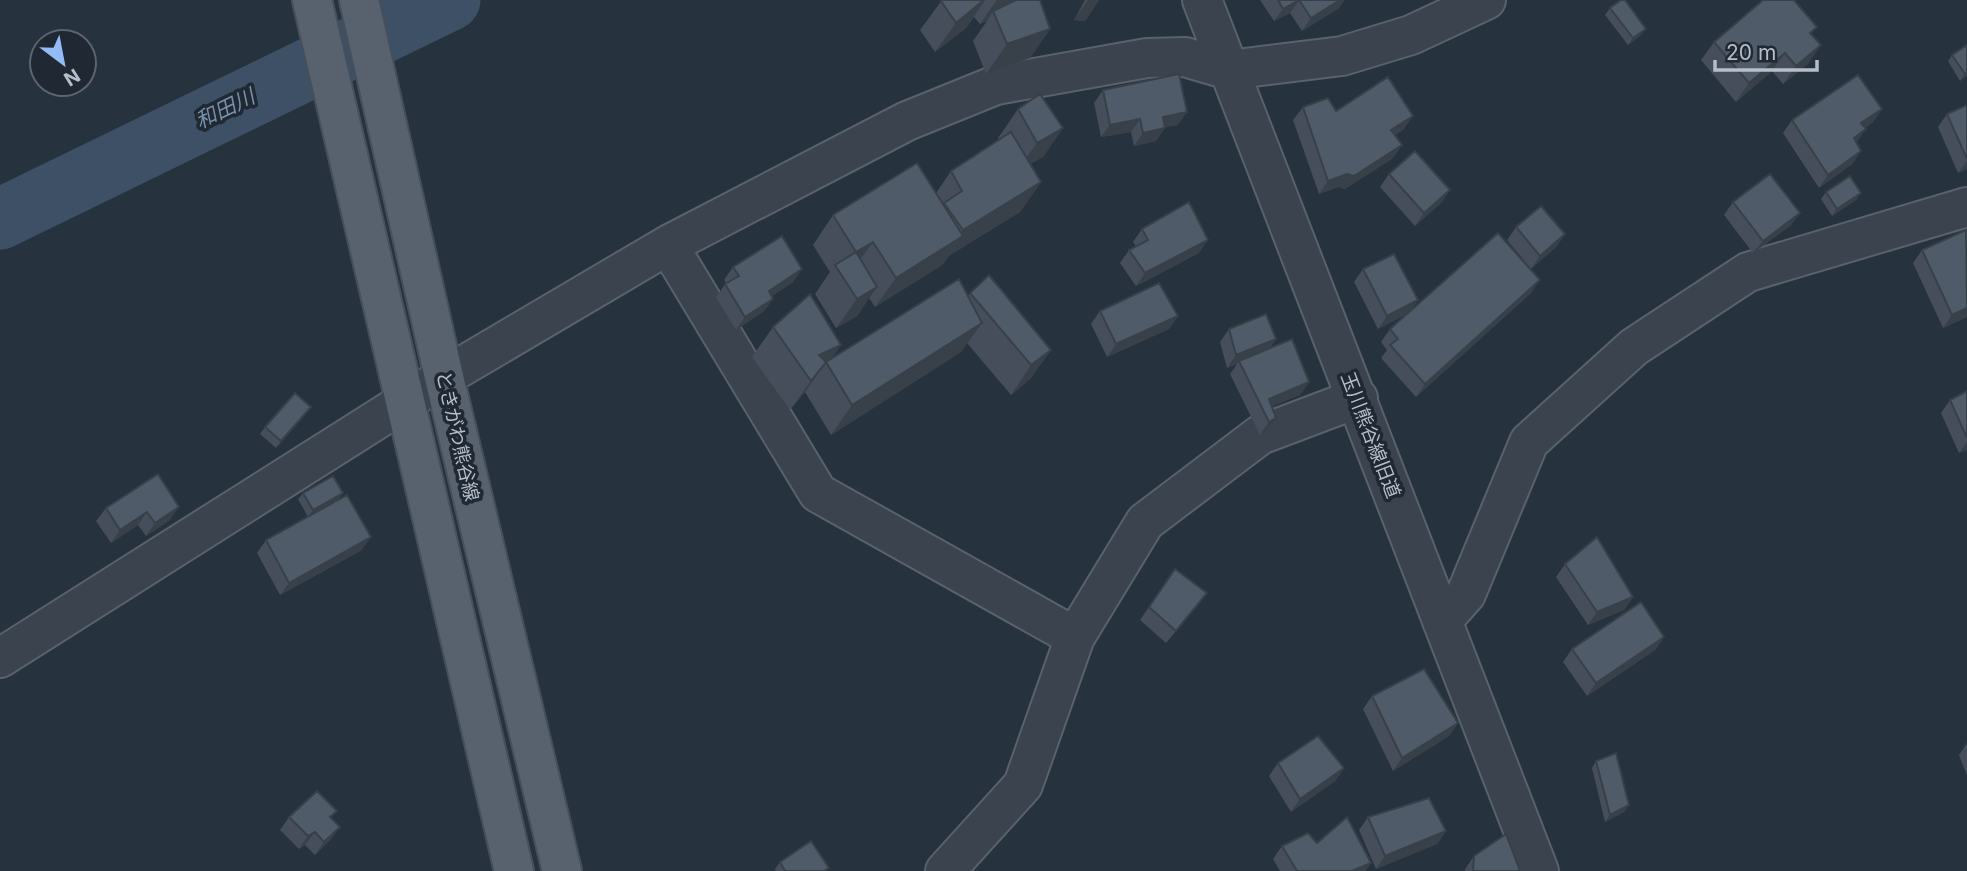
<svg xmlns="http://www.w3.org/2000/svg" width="1967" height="871" font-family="Inter,'Noto Sans JP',sans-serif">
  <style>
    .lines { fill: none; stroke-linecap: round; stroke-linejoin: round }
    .river { stroke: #3d5066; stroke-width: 61 }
    .minor-casing { stroke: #58616c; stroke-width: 42 }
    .major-casing { stroke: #464f5a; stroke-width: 42 }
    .minor { stroke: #3a434e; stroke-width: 38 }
    .major { stroke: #58626e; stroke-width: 38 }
    .wall { fill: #454e5a }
    .shaded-wall { fill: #38404a }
    .building { fill: #505b69; stroke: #38404a; stroke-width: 2 }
    .labels { text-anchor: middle; stroke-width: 7; stroke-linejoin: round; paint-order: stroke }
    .street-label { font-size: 19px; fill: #b6bec9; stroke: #1f2833 }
    .water-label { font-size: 21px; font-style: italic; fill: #7990aa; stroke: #1f2833 }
  </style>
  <rect width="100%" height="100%" fill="#26323e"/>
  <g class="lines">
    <path class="river" d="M0 219 450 0"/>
    <defs>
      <path id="minor" d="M1202 0 1539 871
        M668 245 818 493 1075 637
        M1442 621 1466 594 1529 442 1634 347 1748 272 1967 207
        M0 658 444 377 668 245 907 121 996 85 1147 58 1185 57 1229 70 1342 56 1411 35 1486 0
        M945 871 1023 785 1075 637 1145 522 1260 435 1358 398"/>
      <path id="major" d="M312 0 514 871
        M359 0 444 377 562 871"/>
    </defs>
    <use href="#minor" class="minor-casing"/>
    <use href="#major" class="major-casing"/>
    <use href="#minor" class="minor"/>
    <use href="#major" class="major"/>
  </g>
  <path class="wall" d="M942 0H1040L1050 29 1030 58 986 74 973 41 987 21 980 24 974 17 966 28 935 52 920 30Z
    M1085 0H1099L1085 21 1074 20Z
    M1260 0H1344L1339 8 1302 31 1290 13 1274 21Z
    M1610 8 1641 35 1628 45 1605 15Z
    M1817 27 1811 34 1808 64 1783 84 1772 71 1736 102 1701 60 1714 42Z
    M1967 45V76L1960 81 1948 61 1952 55Z
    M1103 90 1178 125 1165 127 1156 141 1134 146 1131 132 1101 137 1094 103Z
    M1967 105V169L1958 173 1938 127 1947 114Z
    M1303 107 1336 111 1404 129 1395 135 1402 145 1393 158 1345 189 1338 187 1319 194 1293 120Z
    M1018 109 1063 128 1043 157 1030 164 1041 182 1020 212 950 255 942 265 875 307 869 298 857 316 836 328 815 294 830 272 813 245 833 215 936 193 951 171 999 140 998 138Z
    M1882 109 1873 122 1865 128 1856 143 1861 151 1852 164 1819 188 1783 133 1792 120Z
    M1389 174 1450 190 1441 203 1415 226 1380 187Z
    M1826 192 1861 193 1856 200 1832 216 1821 199Z
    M1733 202 1800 213 1790 226 1753 253 1724 215Z
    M1516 227 1565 234 1556 247 1531 269 1507 240Z
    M1142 229 1199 253 1136 286 1120 263 1129 250 1136 246 1133 242Z
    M1967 232V317L1943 328 1913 263 1922 250Z
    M733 267 802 269 793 282 772 296 773 299 764 311 736 330 716 297 726 283 724 280Z
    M1363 269 1418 300 1410 311 1531 293 1416 397 1381 358 1387 350 1381 342 1390 329 1406 314 1378 329 1354 282Z
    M970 293 1051 350 1030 379 1011 395 967 343 961 352 831 435 805 392 816 376 805 392 790 410 752 357 773 327 841 345 831 359 968 296Z
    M1100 311 1178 316 1169 329 1107 357 1091 324Z
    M1229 329 1276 339 1269 349 1309 382 1300 395 1272 406 1276 418 1267 431 1260 435 1230 374 1237 364 1227 368 1220 342Z
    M1967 391V450L1959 453 1941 413 1950 400Z
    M306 414 276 448 260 434 265 427Z
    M158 474 170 520 146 536 138 525 111 543 96 521 106 508Z
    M303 493H343L338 500 362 550 280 595 257 553 266 540 308 517 298 499Z
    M1565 564 1633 597 1624 610 1588 625 1556 577Z
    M1175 569 1198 605 1166 643 1140 620Z
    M1664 637 1655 650 1587 696 1563 662 1572 649Z
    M1372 696 1458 723 1449 736 1393 771 1363 709Z
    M1967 743V776L1959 755Z
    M1596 761 1629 805 1624 812 1605 822 1592 768Z
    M1278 763 1344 768 1335 781 1291 812 1269 776Z
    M289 817 332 818 331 839 315 855 305 845 299 849 280 830Z
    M1368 817 1446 831 1437 844 1376 869 1359 830Z
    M1317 843 1371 863 1365 871H1280L1273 859 1282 846Z
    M1474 856 1520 871H1465V869Z
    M780 862 827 871H776L775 869Z"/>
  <path class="shaded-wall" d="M984 0H985L966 28 935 52 956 23Z
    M997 0H1027L993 11 987 21 980 24Z
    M1088 0H1099L1085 21 1074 20Z
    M1299 0 1290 13 1274 21 1283 9Z
    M1340 0H1344L1339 8 1302 31 1311 18Z
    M1050 29 1030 58 986 74 1007 44Z
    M1646 29 1641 35 1628 45 1633 38Z
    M1821 45 1808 64 1783 84 1796 66Z
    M1785 53 1772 71 1736 102 1749 83Z
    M1967 73V76L1960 81 1965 74Z
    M1882 109 1873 122 1852 136 1861 123Z
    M1187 112 1178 125 1154 129 1163 117Z
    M1413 116 1404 129 1382 143 1391 130Z
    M1140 119 1131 132 1101 137 1110 125Z
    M1063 128 1043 157 1016 172 1037 143Z
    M1165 128 1156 141 1134 146 1143 133Z
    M1866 129 1857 142 1845 151 1854 138Z
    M1402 145 1393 158 1345 189 1338 187 1319 194 1328 181Z
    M1861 151 1852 164 1819 188 1828 175Z
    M1967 161V169L1958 173Z
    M1041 182 1020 212 950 255 942 265 875 307 896 278 955 241 963 230Z
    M1450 190 1441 203 1415 226 1424 213Z
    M1861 193 1856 200 1832 216 1837 209Z
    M1800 213 1790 226 1753 253 1763 241Z
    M1565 234 1556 247 1531 269 1540 256Z
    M1208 240 1199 253 1136 286 1145 273Z
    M873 242 852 271 843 277 856 252Z
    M802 269 793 282 760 304 769 291Z
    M1540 280 1531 293 1416 397 1425 384Z
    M877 287 857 316 836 328 857 299Z
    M773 299 764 311 736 330 745 317Z
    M1418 300 1409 313 1378 329 1387 316Z
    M1967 308V317L1943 328 1952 315Z
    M1178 316 1169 329 1107 357 1116 344Z
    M982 323 961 352 831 435 852 405Z
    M1276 339 1267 352 1239 361 1237 364 1227 368 1236 355Z
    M841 345 827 365 826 362 805 392 790 410 813 378 819 355Z
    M1051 350 1030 379 1011 395 1031 365Z
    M1309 382 1300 395 1263 410 1269 399Z
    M311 407 306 414 276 448 281 441Z
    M1276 418 1267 431 1260 435 1269 422Z
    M1967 442V450L1959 453Z
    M343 493 338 500 308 517 313 510Z
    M179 507 170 520 146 536 155 523Z
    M147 512 138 525 111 543 120 530Z
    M371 537 362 550 280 595 289 583Z
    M1633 597 1624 610 1588 625 1597 612Z
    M1664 637 1655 650 1587 696 1596 683Z
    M1458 723 1449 736 1393 771 1402 758Z
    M1344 768 1335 781 1291 812 1300 799Z
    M1629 805 1624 812 1605 822 1610 815Z
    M340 827 331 839 315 855 324 842Z
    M1446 831 1437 844 1376 869 1385 856Z
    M315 832 305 845 299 849 308 836Z
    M1371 863 1365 871H1352Z"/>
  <path class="building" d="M942 0H984L956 23 941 1Z
    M1016 0H1040L1050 29 1007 44 993 11Z
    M1278 0H1299L1283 9Z
    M1299 0H1340L1311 18Z
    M1621 0H1625L1646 29 1633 38 1610 8Z
    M1763 0H1794L1817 27 1810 33 1821 45 1796 66 1785 53 1749 83 1714 42Z
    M1967 45V73L1965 74 1952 55Z
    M1179 74 1187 112 1163 117 1165 128 1143 133 1140 119 1110 125 1103 90Z
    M1858 75 1882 109 1861 123 1866 129 1854 138 1861 151 1828 175 1792 120Z
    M1388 77 1413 116 1391 130 1402 145 1354 176 1347 174 1328 181 1303 107 1328 98 1336 111Z
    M1040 94 1063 128 1037 143 1018 109Z
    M1967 105V159L1947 114Z
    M1011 132 1041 182 963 230 944 203 962 191 951 171Z
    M1415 151 1450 190 1424 213 1389 174Z
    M917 163 963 236 896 278 873 242 856 252 833 215Z
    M1770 174 1800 213 1763 241 1733 202Z
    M1850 176 1861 193 1837 209 1826 192Z
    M1189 202 1208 240 1145 273 1129 250 1148 240 1142 229Z
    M1541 206 1565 234 1540 256 1516 227Z
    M1966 230 1967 308 1952 315 1922 250Z
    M1498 233 1540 280 1425 384 1390 345 1398 339 1390 329Z
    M782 236 802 269 769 291 773 299 745 317 725 284 739 276 733 267Z
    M856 252 877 287 857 299 835 265Z
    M1394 254 1418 300 1387 316 1363 269Z
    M989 275 1051 350 1031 365 970 293Z
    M959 279 982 323 852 405 826 362Z
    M1159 283 1178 316 1116 344 1100 311Z
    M810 294 841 345 819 355 826 362 811 381 773 327Z
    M1266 314 1276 339 1236 355 1229 329Z
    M1292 339 1309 382 1269 399 1276 418 1269 422 1239 361Z
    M1967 391V438L1950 400Z
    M295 393 311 407 281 441 265 427Z
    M158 474 179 507 155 523 147 512 120 530 106 508Z
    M333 476 343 493 313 510 303 493Z
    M347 495 371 537 289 583 266 540Z
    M1597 537 1633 597 1597 612 1565 564Z
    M1175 569 1207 593 1176 631 1149 607Z
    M1641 602 1664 637 1596 683 1572 649Z
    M1424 669 1458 723 1402 758 1372 696Z
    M1318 736 1344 768 1300 799 1278 763Z
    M1616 753 1629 805 1610 815 1596 761Z
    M317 791 337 811 330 817 340 827 324 842 315 832 308 836 289 817Z
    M1429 798 1446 831 1385 856 1368 817Z
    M1347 817 1371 863 1352 871H1297L1282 846 1308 833 1317 843Z
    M1506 834 1520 871H1473L1474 856Z
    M811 841 829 868 824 871H785L780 862Z"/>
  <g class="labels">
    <g class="street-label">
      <text transform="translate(1371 435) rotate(69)" y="7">玉川熊谷線旧道</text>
      <text transform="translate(458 436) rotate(77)" y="7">ときがわ熊谷線</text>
    </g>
    <g class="water-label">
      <text transform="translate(225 109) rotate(-26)" y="7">和田川</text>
    </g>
  </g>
  <g transform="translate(63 63) rotate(148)"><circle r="33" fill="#1f2833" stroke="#5b646f" stroke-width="2"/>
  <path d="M0-5L12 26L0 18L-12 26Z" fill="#92bcf3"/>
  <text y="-10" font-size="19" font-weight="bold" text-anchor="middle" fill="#b6bec9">N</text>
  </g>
  <path d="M1715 60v10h102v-10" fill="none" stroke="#b6bec9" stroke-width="3.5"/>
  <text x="1726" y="60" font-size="21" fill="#b6bec9" stroke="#1f2833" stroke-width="5" paint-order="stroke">20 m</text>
</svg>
